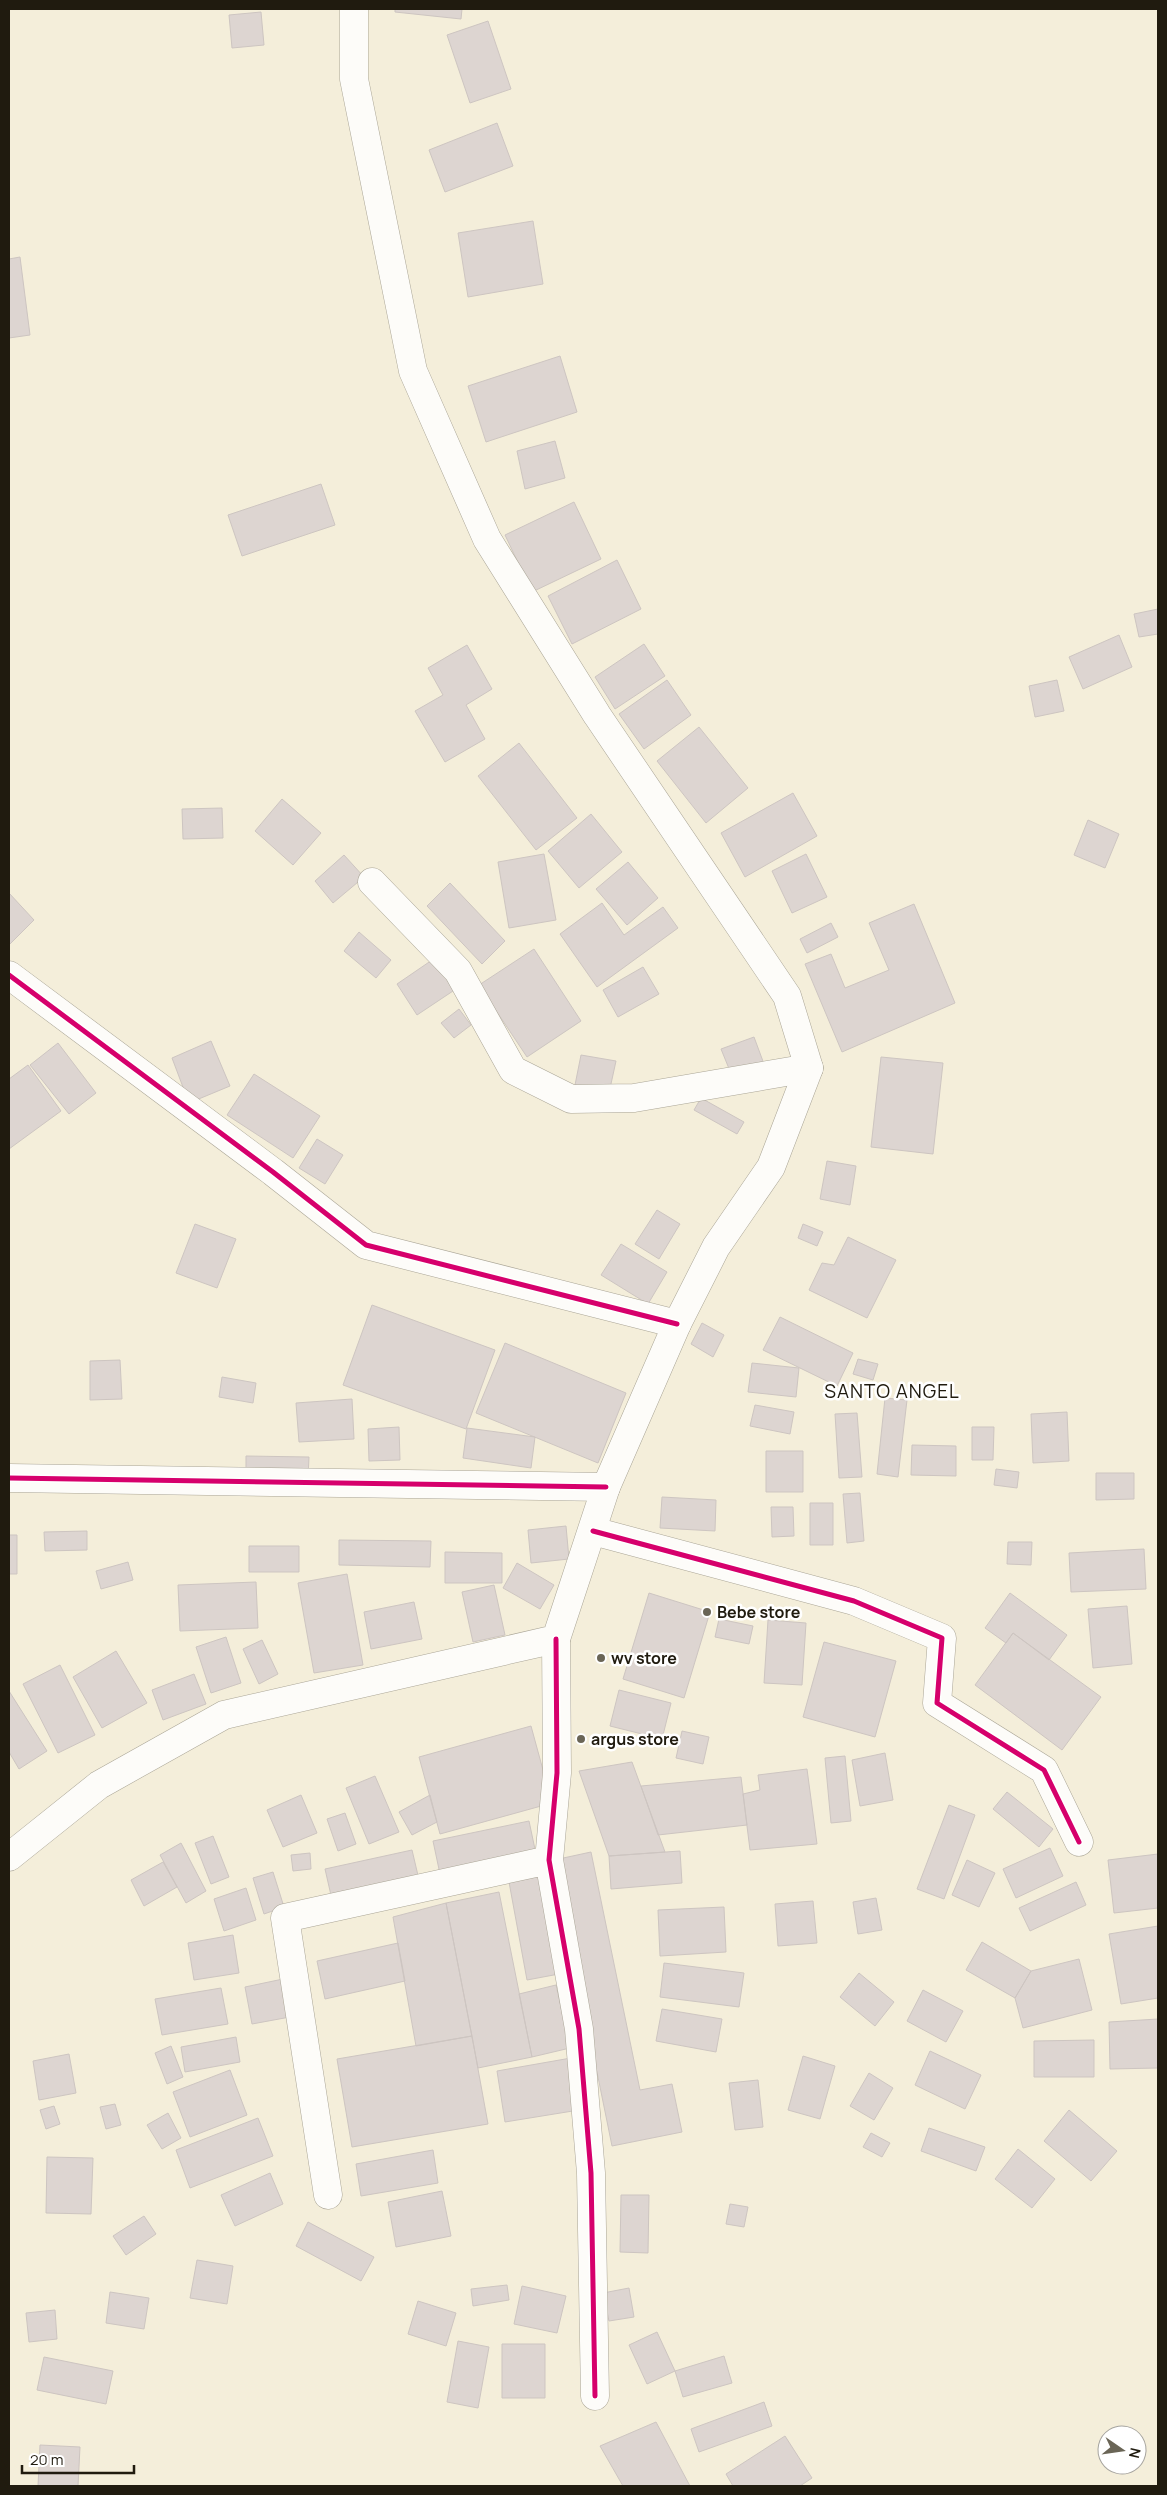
<svg xmlns="http://www.w3.org/2000/svg" width="1167" height="2495" font-family="Manrope,sans-serif">
  <style>
    .building { fill: #ddd5d1; stroke: #cdc5c1 }
    .lines { fill: none; stroke-linecap: round; stroke-linejoin: round }
    .minor-casing { stroke: #aaa596; stroke-width: 29 }
    .major-casing { stroke: #aaa596; stroke-width: 29 }
    .minor { stroke: #fdfcf9; stroke-width: 28 }
    .major { stroke: #fdfcf9; stroke-width: 28 }
    .cycleway-casing { stroke: #fff; stroke-width: 8 }
    .cycleway { stroke: #d6006c; stroke-width: 5 }
    .poi-dot { fill: #6a6556; stroke: #fff; stroke-width: 2 }
    .labels { text-anchor: middle; stroke-width: 5; stroke-linejoin: round; paint-order: stroke }
    .poi-label { font-size: 16px; font-weight: bold; fill: #201b0f; stroke: #fff; text-anchor: start }
    .quarter-label { font-size: 19px; letter-spacing: 1px; fill: #201b0f; stroke: #fff }
  </style>
  <rect width="100%" height="100%" fill="#f4eeda"/>
  <path class="building" d="M395 9H462L461 19 395 12Z
    M261 12 264 45 232 48 229 15Z
    M488 21 511 89 470 103 447 35Z
    M497 123 513 166 445 192 429 150Z
    M533 221 543 284 468 297 458 233Z
    M20 257 30 335 9 338V259Z
    M560 356 577 412 486 442 468 386Z
    M555 441 565 478 525 489 517 451Z
    M321 484 335 525 242 556 228 515Z
    M574 502 601 559 532 592 505 535Z
    M617 560 641 609 572 644 548 596Z
    M1158 609V634L1139 637 1134 614Z
    M1119 635 1132 667 1083 689 1069 657Z
    M644 644 665 676 615 709 595 677Z
    M467 645 492 689 466 705 485 739 445 762 415 711 443 695 428 668Z
    M667 680 691 715 644 749 619 714Z
    M1057 680 1064 711 1035 717 1029 686Z
    M699 727 748 788 706 823 657 761Z
    M519 743 577 818 536 850 478 776Z
    M793 793 817 836 745 877 721 833Z
    M282 799 321 833 293 865 255 831Z
    M222 808 223 838 183 839 182 809Z
    M591 814 622 852 579 888 548 851Z
    M1088 820 1119 834 1105 868 1074 855Z
    M544 854 556 920 509 928 498 862Z
    M806 854 827 897 792 913 772 871Z
    M344 855 364 877 333 903 315 881Z
    M628 862 658 898 627 925 596 889Z
    M450 883 505 941 482 964 427 906Z
    M9 893 34 920 9 945Z
    M602 903 624 935 663 907 678 928 597 987 560 934Z
    M914 904 955 1003 842 1052 805 964 831 954 845 988 889 970 869 923Z
    M831 923 838 937 807 953 800 939Z
    M359 932 391 960 376 978 344 951Z
    M534 949 581 1021 527 1057 479 985Z
    M435 958 456 989 417 1015 397 984Z
    M643 967 659 994 618 1017 603 990Z
    M459 1009 471 1025 454 1038 441 1023Z
    M754 1037 764 1064 732 1076 721 1049Z
    M211 1041 230 1086 189 1103 172 1058Z
    M58 1043 96 1093 69 1114 30 1065Z
    M581 1055 616 1061 609 1093 575 1085Z
    M881 1057 943 1063 933 1154 871 1147Z
    M28 1065 61 1111 9 1149V1079Z
    M254 1074 320 1116 293 1158 227 1115Z
    M701 1098 744 1122 737 1134 694 1110Z
    M317 1139 343 1155 325 1184 299 1168Z
    M827 1161 856 1166 850 1205 820 1199Z
    M657 1210 680 1224 659 1259 635 1244Z
    M195 1224 236 1239 217 1288 176 1273Z
    M803 1224 823 1232 817 1246 798 1238Z
    M848 1237 896 1260 867 1318 809 1290 822 1263 834 1265Z
    M621 1244 667 1272 648 1304 601 1275Z
    M372 1305 495 1350 466 1429 343 1385Z
    M780 1317 853 1353 837 1386 763 1350Z
    M702 1323 724 1335 713 1357 691 1344Z
    M505 1343 626 1393 598 1463 476 1413Z
    M858 1359 878 1364 873 1380 853 1374Z
    M120 1360 122 1399 90 1400V1361Z
    M752 1363 799 1368 796 1397 748 1392Z
    M222 1377 256 1383 253 1403 219 1397Z
    M885 1398 907 1400 898 1477 877 1474Z
    M352 1399 354 1439 299 1442 296 1403Z
    M755 1405 794 1412 790 1434 750 1426Z
    M1067 1412 1069 1461 1033 1463 1031 1414Z
    M857 1413 862 1477 839 1478 835 1414Z
    M399 1427 400 1460 369 1461 368 1429Z
    M972 1427H994L993 1460H972Z
    M467 1428 535 1437 531 1468 463 1458Z
    M912 1445 956 1446V1476L911 1475Z
    M766 1451H803V1492H766Z
    M246 1456 309 1457 308 1478 246 1476Z
    M996 1469 1019 1472 1017 1488 994 1485Z
    M1096 1473H1134V1499L1096 1500Z
    M860 1493 864 1541 847 1543 843 1494Z
    M662 1497 716 1500 715 1531 660 1528Z
    M810 1503H833V1545H810Z
    M771 1507H793L794 1536 772 1537Z
    M566 1526 569 1559 531 1563 528 1530Z
    M87 1531V1550L45 1551 44 1532Z
    M9 1535H17V1574H9Z
    M339 1540 431 1541 430 1567 339 1565Z
    M1008 1542H1032L1031 1565 1007 1564Z
    M249 1546H299V1572H249Z
    M1144 1549 1146 1589 1071 1592 1069 1553Z
    M445 1552 502 1553V1583H445Z
    M128 1562 133 1580 101 1589 96 1571Z
    M517 1563 554 1585 540 1609 503 1588Z
    M347 1574 363 1665 314 1673 298 1583Z
    M256 1582 258 1628 180 1631 178 1585Z
    M494 1585 505 1635 473 1642 462 1592Z
    M649 1593 710 1612 684 1698 623 1679Z
    M1010 1593 1067 1635 1049 1660 1013 1633 1006 1643 985 1628Z
    M414 1602 422 1639 371 1649 364 1612Z
    M1127 1606 1132 1664 1093 1668 1088 1609Z
    M719 1619 753 1626 749 1644 715 1637Z
    M768 1620 806 1623 802 1685 764 1683Z
    M1013 1633 1101 1697 1062 1750 975 1685Z
    M226 1637 241 1683 211 1693 196 1647Z
    M262 1640 278 1674 259 1684 243 1649Z
    M824 1642 896 1661 875 1737 803 1717Z
    M116 1651 147 1703 102 1728 73 1677Z
    M60 1665 95 1735 58 1753 23 1684Z
    M194 1674 206 1704 163 1720 152 1690Z
    M619 1690 671 1703 662 1739 610 1726Z
    M9 1691 47 1751 19 1769 9 1752Z
    M531 1726 552 1803 440 1834 419 1757Z
    M682 1731 709 1737 703 1764 676 1758Z
    M885 1753 893 1800 860 1806 852 1760Z
    M845 1756 851 1821 831 1823 825 1758Z
    M632 1762 665 1852 609 1856 579 1771Z
    M807 1769 817 1844 750 1850 743 1794 760 1790 758 1775Z
    M375 1776 399 1832 369 1844 346 1788Z
    M741 1777 747 1825 658 1835 641 1786Z
    M1007 1792 1053 1829 1039 1847 993 1809Z
    M301 1795 317 1833 283 1847 267 1810Z
    M430 1795 437 1822 412 1835 399 1812Z
    M949 1805 975 1815 944 1899 917 1889Z
    M345 1813 356 1844 338 1851 327 1819Z
    M529 1821 536 1854 440 1874 433 1841Z
    M213 1836 229 1877 211 1884 195 1843Z
    M181 1843 206 1891 186 1903 160 1855Z
    M1050 1848 1063 1876 1016 1898 1003 1869Z
    M412 1850 420 1884 333 1904 325 1869Z
    M680 1851 682 1883 611 1889 609 1856Z
    M591 1852 640 2090 672 2084 682 2132 612 2146 554 1860Z
    M310 1853 311 1869 293 1871 291 1855Z
    M1158 1854V1908L1114 1913 1108 1860Z
    M967 1860 995 1873 979 1907 952 1895Z
    M163 1862 177 1887 144 1906 131 1880Z
    M273 1872 284 1907 264 1914 253 1878Z
    M541 1876 559 1974 527 1980 509 1882Z
    M1076 1882 1086 1905 1030 1931 1019 1908Z
    M246 1888 256 1920 224 1931 214 1899Z
    M499 1892 532 2057 478 2068 446 1903Z
    M876 1898 882 1930 858 1934 853 1902Z
    M813 1901 817 1943 778 1946 775 1904Z
    M446 1903 472 2036 416 2046 393 1917Z
    M724 1907 726 1952 660 1956 658 1910Z
    M1158 1926V1998L1121 2004 1109 1934Z
    M233 1935 239 1973 194 1980 188 1943Z
    M982 1942 1031 1971 1015 1998 966 1970Z
    M398 1943 405 1981 325 1999 317 1961Z
    M1079 1959 1092 2010 1023 2028 1015 1998 1031 1971Z
    M664 1963 744 1973 739 2007 660 1997Z
    M859 1973 894 2002 875 2026 840 1997Z
    M283 1979 290 2017 252 2024 245 1987Z
    M556 1985 570 2048 532 2057 519 1994Z
    M221 1988 228 2024 162 2035 155 1999Z
    M923 1990 963 2011 946 2042 907 2021Z
    M662 2009 722 2019 716 2052 656 2041Z
    M1158 2019V2068L1110 2069 1109 2022Z
    M472 2036 488 2124 352 2147 337 2059Z
    M236 2037 240 2062 185 2072 181 2047Z
    M1094 2040V2077H1034V2041Z
    M171 2046 183 2077 167 2084 155 2053Z
    M930 2051 981 2075 965 2109 915 2085Z
    M69 2054 76 2093 39 2100 33 2061Z
    M803 2056 835 2066 820 2119 788 2110Z
    M571 2058 579 2110 505 2122 497 2071Z
    M230 2070 247 2115 190 2137 173 2092Z
    M869 2073 893 2088 874 2120 850 2106Z
    M758 2080 763 2127 735 2130 729 2083Z
    M115 2104 121 2125 106 2129 100 2107Z
    M54 2106 60 2124 46 2129 40 2110Z
    M1069 2110 1117 2151 1091 2181 1044 2141Z
    M168 2113 181 2138 162 2149 147 2125Z
    M258 2118 273 2156 190 2188 176 2150Z
    M929 2128 985 2147 976 2171 921 2151Z
    M871 2133 890 2143 882 2157 863 2147Z
    M1018 2149 1055 2179 1032 2208 995 2179Z
    M433 2150 438 2183 361 2196 356 2164Z
    M47 2157 93 2158 91 2214 46 2213Z
    M270 2173 283 2204 235 2226 221 2195Z
    M442 2191 451 2236 396 2247 388 2202Z
    M621 2195H649L648 2253 620 2252Z
    M730 2204 748 2207 744 2227 726 2224Z
    M144 2216 156 2234 126 2255 113 2236Z
    M308 2222 374 2257 361 2281 296 2246Z
    M197 2260 233 2266 227 2304 190 2298Z
    M507 2285 509 2300 473 2306 471 2289Z
    M522 2286 566 2296 557 2333 514 2324Z
    M629 2288 634 2317 609 2321 603 2293Z
    M110 2292 149 2298 144 2329 106 2323Z
    M418 2301 456 2313 446 2346 408 2334Z
    M55 2310 57 2339 29 2342 26 2313Z
    M657 2332 675 2371 647 2384 629 2345Z
    M458 2341 489 2347 478 2408 447 2402Z
    M502 2344H545V2398H502Z
    M724 2356 732 2383 683 2397 675 2371Z
    M44 2357 113 2371 106 2404 37 2390Z
    M764 2402 772 2426 699 2452 691 2429Z
    M656 2422 690 2486H623L600 2446Z
    M785 2436 812 2478 800 2486H733L726 2474Z
    M40 2445 80 2447 78 2486H38Z"/>
  <g class="lines">
    <defs>
      <path id="minor" d="M372 882 458 971 513 1070 571 1099 634 1098 809 1068
        M9 975 273 1172 366 1245 677 1324
        M9 1478 606 1487
        M593 1531 854 1601 942 1638 937 1703 1044 1770 1079 1842
        M556 1639 557 1773 549 1860 579 2029 591 2173 595 2396
        M328 2195 285 1918 549 1860"/>
      <path id="major" d="M9 1857 99 1785 224 1715 556 1639 606 1487 677 1324 716 1247 771 1167 809 1068 787 996 597 715 487 539 413 371 354 79V9"/>
    </defs>
    <use href="#minor" class="minor-casing"/>
    <use href="#major" class="major-casing"/>
    <use href="#minor" class="minor"/>
    <use href="#major" class="major"/>
    <defs>
      <path id="cycleway" d="M9 975 273 1172 366 1245 677 1324
        M9 1478 606 1487
        M593 1531 854 1601 942 1638 937 1703 1044 1770 1079 1842
        M556 1639 557 1773 549 1860 579 2029 591 2173 595 2396"/>
    </defs>
    <use href="#cycleway" class="cycleway-casing"/>
    <use href="#cycleway" class="cycleway"/>
  </g>
  <g class="poi-dot">
    <circle cx="707" cy="1612" r="5"/>
    <circle cx="601" cy="1658" r="5"/>
    <circle cx="581" cy="1739" r="5"/>
  </g>
  <g class="labels">
    <g class="poi-label">
      <text x="717" y="1618">Bebe store</text>
      <text x="611" y="1664">wv store</text>
      <text x="591" y="1745">argus store</text>
    </g>
    <g class="quarter-label">
      <text x="892" y="1398">SANTO ANGEL</text>
    </g>
  </g>
  <rect width="1167" height="2495" fill="none" stroke="#201b0f" stroke-width="20"/>
  <g transform="translate(1122 2450) rotate(103)"><circle r="24" fill="#ffffff" stroke="#a6a49f"/>
  <path d="M0-4L9 19L0 12L-9 19Z" fill="#6a6556"/>
  <text y="-8" font-size="14" font-weight="bold" text-anchor="middle" fill="#201b0f">N</text>
  </g>
  <path d="M22 2465v8h112v-8" fill="none" stroke="#201b0f" stroke-width="2.5"/>
  <text x="30" y="2465" font-size="15" fill="#201b0f" stroke="#ffffff" stroke-width="4" paint-order="stroke">20 m</text>
</svg>
